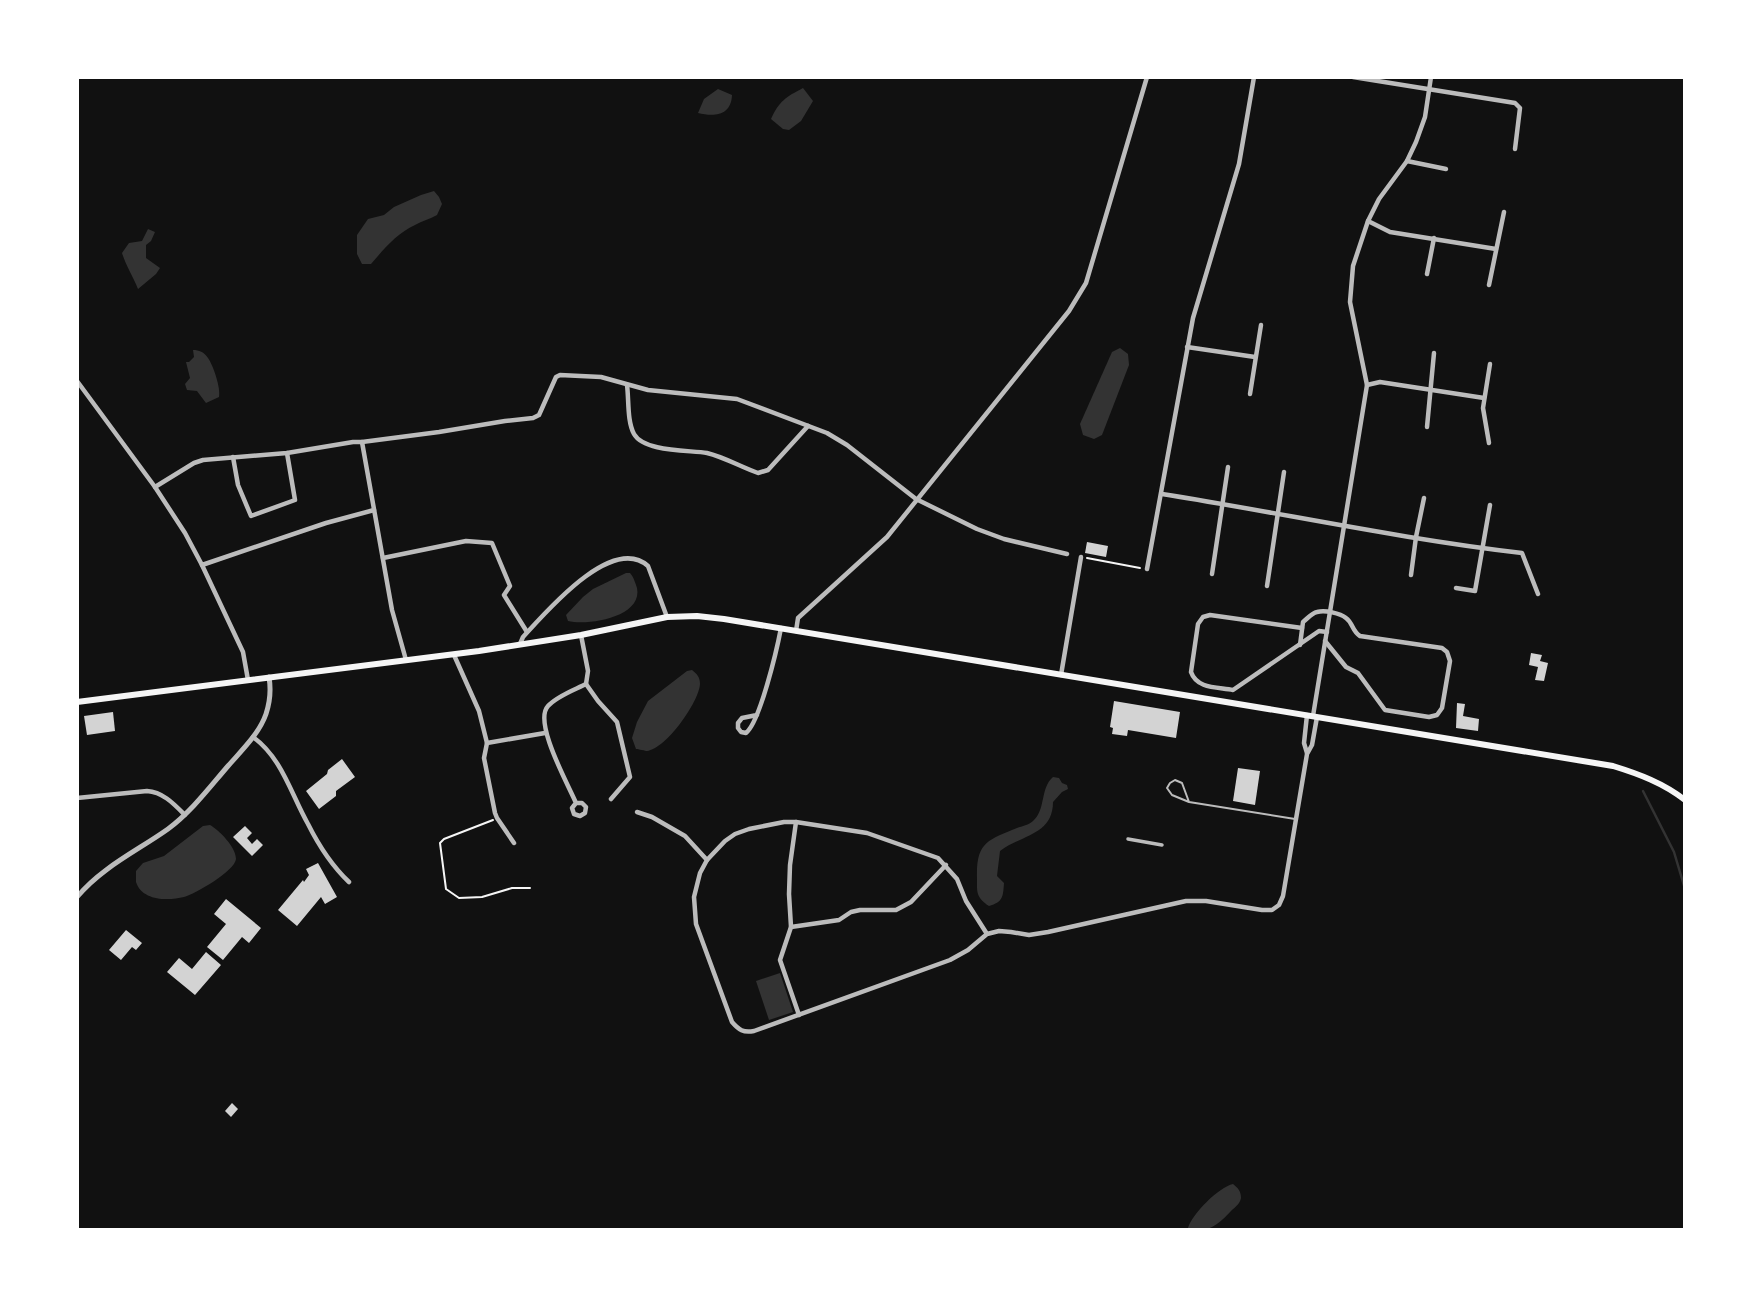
<svg xmlns="http://www.w3.org/2000/svg" width="1762" height="1307" font-family="Cabin,sans-serif">
  <style>
    .water { fill: #333 }
    .lines { fill: none; stroke-linecap: round; stroke-linejoin: round }
    .stream { stroke: #333; stroke-width: 2.5 }
    .building { fill: #d3d3d3 }
    .path { stroke: #f5f5f5; stroke-width: 2 }
    .service { stroke: #bcbcbc; stroke-width: 2 }
    .pedestrian { stroke: #bcbcbc; stroke-width: 3.5 }
    .minor { stroke: #bcbcbc; stroke-width: 4.5 }
    .tertiary { stroke: #bcbcbc; stroke-width: 5 }
    .secondary { stroke: #f5f5f5; stroke-width: 6 }
  </style>
  <rect width="100%" height="100%" fill="#111"/>
  <g class="water">
    <path d="M803,88L813,101L801,121L789,130L783,129L771,119C779,101 786,97 803,88Z"/>
    <path d="M718,89L732,95C731,116 714,117 698,113L704,99Z"/>
    <path d="M434,191L439,197L442,204L437,215C430,219 422,221 415,225C397,233 384,249 371,264H362L357,254V235L368,219L384,215L394,207L421,195Z"/>
    <path d="M148,229L155,232L151,241L146,245V258L160,268L156,274L138,289C133,276 126,266 122,253L129,243L142,241Z"/>
    <path d="M1120,348L1128,354L1129,365L1102,435L1094,439L1083,435L1080,424L1112,352Z"/>
    <path d="M193,350C199,350 204,352 208,358C213,365 221,388 219,397L206,403L197,391L187,390L185,384L190,378L186,362H189L194,357Z"/>
    <path d="M626,573H630C634,578 635,582 637,588C643,617 588,626 568,621L566,615L583,597L593,589Z"/>
    <path d="M692,670C697,674 700,677 700,684C699,702 666,749 647,751C646,751 638,749 636,749L632,738L637,722L648,701L687,671Z"/>
    <path d="M1053,777L1059,778L1062,783L1067,785L1068,789L1062,792L1053,802C1053,835 1021,835 1000,851L997,876L1004,883C1003,897 1003,902 989,906C976,897 977,893 977,878C976,842 988,840 1017,828C1022,826 1029,825 1033,821C1046,810 1040,788 1053,777Z"/>
    <path d="M210,825C219,830 236,847 236,859C235,871 195,894 184,897C168,901 142,901 136,882C136,881 136,872 136,871L143,863L164,856L203,826Z"/>
    <path d="M780,973L793,1012L769,1020L756,981Z"/>
    <path d="M1233,1184C1238,1188 1241,1191 1241,1198C1240,1204 1235,1207 1231,1211C1220,1223 1206,1236 1188,1228C1192,1214 1219,1187 1233,1184Z"/>
  </g>
  <g class="lines">
    <path class="stream" d="M1643,791L1674,852L1685,889"/>
  </g>
  <g class="building">
    <path d="M1087,542L1108,546L1106,557L1085,553Z"/>
    <path d="M1531,653L1542,655L1540,661L1548,663L1544,681L1535,680L1538,667L1529,665Z"/>
    <path d="M1114,701L1180,712L1176,738L1128,730L1127,736L1112,734L1113,728L1110,727Z"/>
    <path d="M1457,703L1465,704L1463,716L1479,719L1478,731L1456,728Z"/>
    <path d="M113,712L115,731L87,735L84,716Z"/>
    <path d="M342,759L355,777L336,791V796L319,809L306,791L327,774L328,770Z"/>
    <path d="M1238,768L1260,771L1255,805L1233,801Z"/>
    <path d="M245,826L252,833L247,838L252,844L257,839L263,845L252,856L233,837Z"/>
    <path d="M318,863L337,897L325,904L321,897L297,926L278,910L303,880L304,882L309,875L306,869Z"/>
    <path d="M226,899L261,928L249,943L242,937L223,960L207,947L226,924L214,914Z"/>
    <path d="M126,930L142,943L136,950L132,947L121,960L109,950Z"/>
    <path d="M206,952L221,965L195,995L167,972L179,958L192,969Z"/>
    <path d="M232,1103L238,1109L231,1117L225,1111Z"/>
  </g>
  <g class="lines">
    <g class="path">
      <path d="M1087,558L1140,568"/>
      <path d="M493,820L444,839L440,843L446,889L459,898L482,897L512,888H530"/>
    </g>
    <path class="service" d="M1189,802L1182,783L1175,780L1170,783L1167,788L1172,795L1189,802L1295,819"/>
    <path class="pedestrian" d="M1128,839L1162,845"/>
    <g class="minor">
      <path d="M1353,77L1515,103L1520,108L1515,149"/>
      <path d="M1407,161L1446,169"/>
      <path d="M1368,221L1390,232L1496,249"/>
      <path d="M1427,274L1434,238"/>
      <path d="M1489,285L1504,212"/>
      <path d="M1187,347L1255,357"/>
      <path d="M77,381L155,487L185,533L202,565L243,652L248,680"/>
      <path d="M627,385C629,400 627,421 634,434C644,452 689,450 707,453C724,457 741,467 758,473L768,470L808,426"/>
      <path d="M1367,385L1380,382L1484,398"/>
      <path d="M1250,394L1261,325"/>
      <path d="M1427,427L1434,353"/>
      <path d="M362,442L392,610L406,660"/>
      <path d="M1489,443L1483,408L1490,364"/>
      <path d="M233,457L238,485L251,516L295,500L287,453"/>
      <path d="M155,487L194,463L203,460L287,453L353,442H362L439,432L505,421L533,418L539,415L556,377L560,375L601,377L648,390L737,399L827,433L847,445L916,499L977,529L1004,539L1067,554"/>
      <path d="M1162,494C1282,513 1401,539 1522,553L1538,594"/>
      <path d="M383,558L466,541L492,543L510,586L504,595L527,632"/>
      <path d="M202,565L326,523L374,510"/>
      <path d="M1147,569L1193,318L1239,164L1254,77"/>
      <path d="M1212,574L1228,467"/>
      <path d="M1411,575L1416,537L1424,498"/>
      <path d="M1267,586L1284,472"/>
      <path d="M1456,588L1475,591L1490,505"/>
      <path d="M1302,628L1210,615L1203,617L1198,624L1191,672C1197,689 1217,687 1233,690L1319,631L1327,632"/>
      <path d="M796,631L798,618L887,537L1069,311L1086,283L1147,77"/>
      <path d="M520,644L523,637C546,612 612,534 648,566L667,617"/>
      <path d="M1300,645L1303,622C1308,618 1312,613 1317,612C1325,610 1340,613 1346,618C1353,623 1352,631 1360,636L1442,648L1447,652L1450,661L1442,708L1437,715L1429,717L1385,710L1358,673L1346,667L1325,641"/>
      <path d="M454,655L479,711L487,743L484,758L495,813L497,818L514,843"/>
      <path d="M1061,675L1081,557"/>
      <path d="M586,684L598,701L617,722L630,777L611,799"/>
      <path d="M757,715L742,718L738,723V728L741,732L746,733C760,722 777,649 781,628"/>
      <path d="M1313,716L1367,385L1350,302L1353,266L1368,221L1379,199L1407,161L1416,142L1425,117L1431,77"/>
      <path d="M253,737C282,758 291,794 308,824C319,846 331,865 349,882"/>
      <path d="M487,743L545,733"/>
      <path d="M1307,753L1304,743L1307,715"/>
      <path d="M77,798L147,791C163,792 174,804 185,815"/>
      <path d="M576,803L572,808L574,814L580,816L585,813L586,807L582,803H576C568,784 533,722 548,706C557,696 574,690 586,684L588,671L581,635"/>
      <path d="M637,812L652,817L685,836L707,860"/>
      <path d="M796,822L790,865L789,894L791,927L780,960L799,1015"/>
      <path d="M791,927L839,920L851,912L860,910H896L911,902L946,865"/>
      <path d="M987,934L966,901L957,879L938,858L867,833L796,822H784L749,829L735,834L725,841L707,860L700,873L694,897L696,924L732,1022C739,1030 743,1033 754,1031L950,960L968,950L987,934L999,931L1011,932L1029,935L1048,932L1186,901H1206L1262,910H1272L1279,905L1283,896L1307,754L1312,745L1317,717"/>
    </g>
    <path class="tertiary" d="M77,897C102,867 137,851 168,829C191,812 209,788 228,766C242,750 259,734 266,714C270,702 271,689 269,677"/>
    <path class="secondary" d="M77,702L479,651L581,635L667,617L697,616L724,619L1613,766C1639,774 1663,783 1685,800"/>
  </g>
  <rect width="1762" height="1307" fill="none" stroke="#ffffff" stroke-width="158"/>
</svg>
